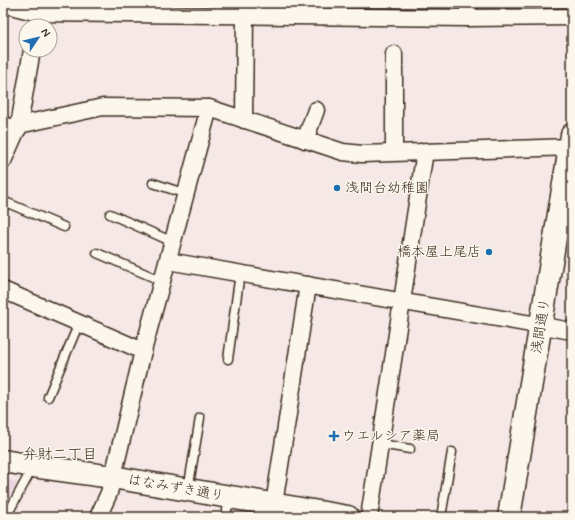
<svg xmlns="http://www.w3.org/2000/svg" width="575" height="520" font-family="Mynerve,'Klee One',sans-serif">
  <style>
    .built { fill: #edd6df }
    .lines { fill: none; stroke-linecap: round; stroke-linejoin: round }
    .lane-casing { stroke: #3b2a1e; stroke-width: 11 }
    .street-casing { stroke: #3b2a1e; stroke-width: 19 }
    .secondary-casing { stroke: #3b2a1e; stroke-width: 25 }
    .lane { stroke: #fbf7ec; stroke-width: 8 }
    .street { stroke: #fbf7ec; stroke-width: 16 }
    .secondary { stroke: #fbf7ec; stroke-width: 22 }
    .poi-dot { fill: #1f6fb2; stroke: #fbf7ec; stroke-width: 1.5 }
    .labels { text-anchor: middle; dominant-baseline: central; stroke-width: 3; stroke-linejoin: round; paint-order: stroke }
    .poi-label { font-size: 14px; fill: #3b2a1e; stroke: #fbf7ec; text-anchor: start }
    .street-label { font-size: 14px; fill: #3b2a1e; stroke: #fbf7ec }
    .neighbourhood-label { font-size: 15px; fill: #3b2a1e; stroke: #fbf7ec }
  </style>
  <rect width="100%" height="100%" fill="#f5e8e6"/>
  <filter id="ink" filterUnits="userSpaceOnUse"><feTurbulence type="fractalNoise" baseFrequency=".025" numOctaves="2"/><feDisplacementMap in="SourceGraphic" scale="8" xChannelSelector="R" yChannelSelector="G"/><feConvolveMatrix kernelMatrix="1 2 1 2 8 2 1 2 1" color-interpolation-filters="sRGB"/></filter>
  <g filter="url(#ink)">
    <path class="built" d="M3,479L20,482L8,502L3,500Z"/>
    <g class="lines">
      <g class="lane-casing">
        <g id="lane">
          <path d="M153,183L186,194"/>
          <path d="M3,201L64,227"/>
          <path d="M110,214L173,242"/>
          <path d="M97,253L162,281"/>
          <path d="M228,359L240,273"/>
          <path d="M48,397L79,323"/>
          <path d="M380,444L410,449"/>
          <path d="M188,490L200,418"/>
          <path d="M6,517L33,467"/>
          <path d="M226,517L229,497"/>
          <path d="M441,517L452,452"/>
        </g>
      </g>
      <g class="street-casing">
        <g id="street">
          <path d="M3,4L38,13L467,18L572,17"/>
          <path d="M467,18L469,3"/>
          <path d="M394,54V152"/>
          <path d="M244,120L245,16"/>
          <path d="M3,125L18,129"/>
          <path d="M19,125L103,107L209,108L343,152L362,154L572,147"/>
          <path d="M305,140L316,110"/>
          <path d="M3,161L19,125L32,50"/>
          <path d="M168,261L572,331"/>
          <path d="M3,290L143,351"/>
          <path d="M274,504L308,285"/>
          <path d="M98,517L109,493L143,351L209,108"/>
          <path d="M369,517L425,151"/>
        </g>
      </g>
      <g class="secondary-casing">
        <g id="secondary">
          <path d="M3,461L33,466L112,477L348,517"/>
          <path d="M509,517L572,135"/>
        </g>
      </g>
      <use href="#lane" class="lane"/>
      <use href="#street" class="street"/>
      <use href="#secondary" class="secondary"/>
    </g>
  </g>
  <g class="poi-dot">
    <circle cx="337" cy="188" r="4"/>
    <circle cx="489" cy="252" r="4"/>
    <path d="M332 430h4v4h4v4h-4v4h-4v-4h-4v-4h4z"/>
  </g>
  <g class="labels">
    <g class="poi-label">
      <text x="345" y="188">浅間台幼稚園</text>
      <text x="481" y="252" text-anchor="end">橋本屋上尾店</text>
      <text x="342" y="436">ウエルシア薬局</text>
    </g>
    <g class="street-label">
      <text transform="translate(541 326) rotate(-81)">浅間通り</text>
      <text transform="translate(176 488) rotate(10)">はなみずき通り</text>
    </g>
    <g class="neighbourhood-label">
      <text x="60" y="455">弁財二丁目</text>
    </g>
  </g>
  <rect width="575" height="520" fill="none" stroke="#fbf7ec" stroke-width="16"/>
  <rect x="8" y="8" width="559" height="504" fill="none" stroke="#3b2a1e" stroke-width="1.5" filter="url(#ink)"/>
  <g transform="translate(38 38) rotate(55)"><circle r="19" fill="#fbf7ec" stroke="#aea59a"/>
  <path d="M0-3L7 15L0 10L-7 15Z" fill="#1f6fb2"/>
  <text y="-6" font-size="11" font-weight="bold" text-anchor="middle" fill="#3b2a1e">N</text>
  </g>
</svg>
